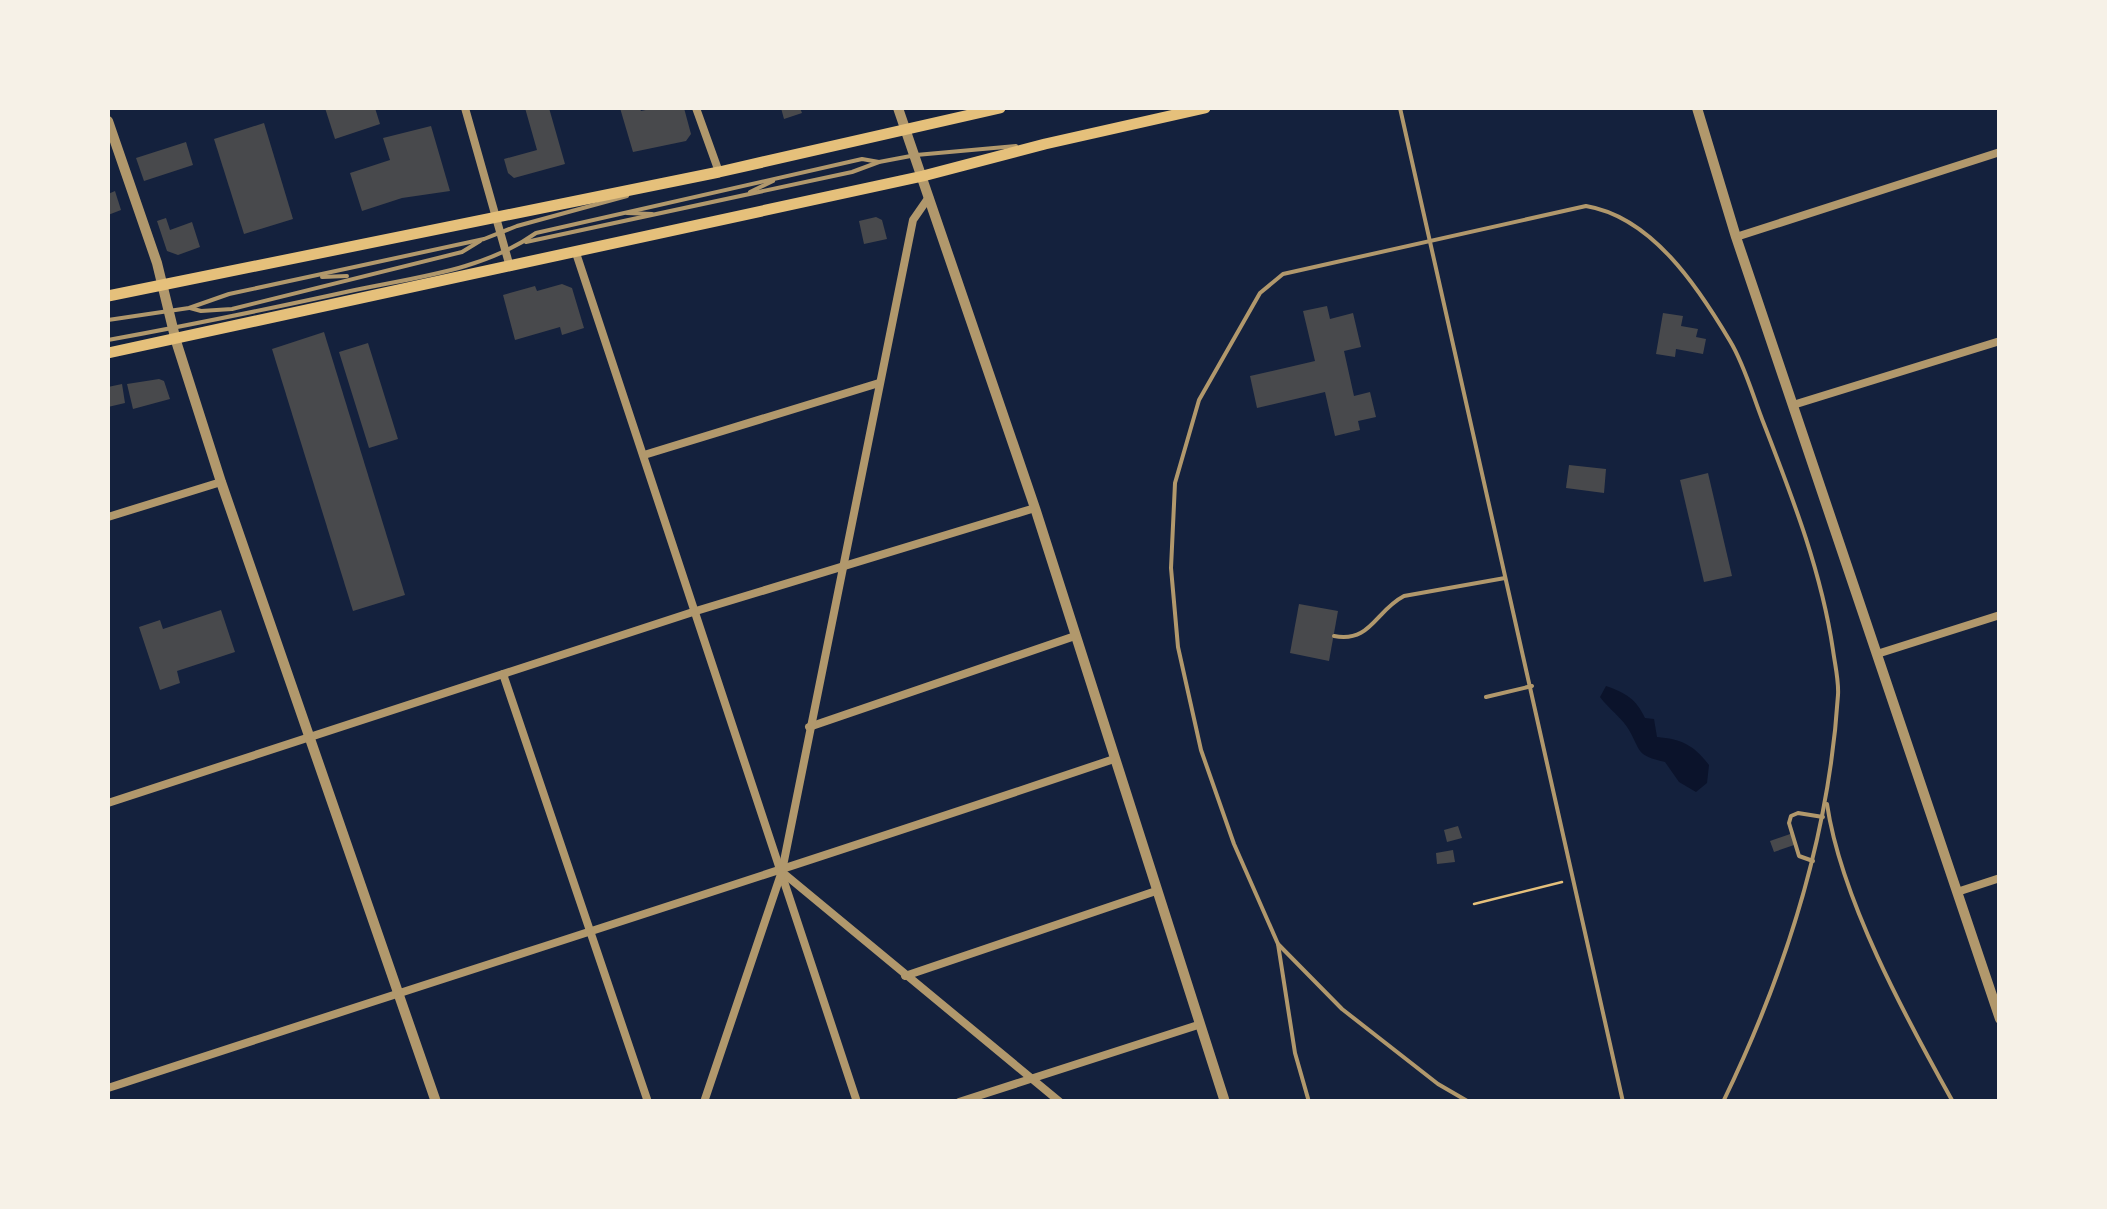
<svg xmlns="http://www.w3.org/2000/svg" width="2107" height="1209" font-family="'PT Sans',sans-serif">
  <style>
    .water { fill: #0b132b }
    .building { fill: #48494c }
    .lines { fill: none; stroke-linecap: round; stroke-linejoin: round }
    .path { stroke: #e5c07b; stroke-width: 2.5 }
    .service { stroke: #b1986c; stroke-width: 4 }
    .minor { stroke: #b1986c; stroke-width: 8 }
    .tertiary { stroke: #b1986c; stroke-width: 10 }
    .secondary { stroke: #e5c07b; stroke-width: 11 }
  </style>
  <rect width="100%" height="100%" fill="#14213d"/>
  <path class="water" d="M1606,686C1626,693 1636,699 1645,718L1654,719L1657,737C1681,739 1694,745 1709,765L1707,783L1696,792L1679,782L1665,762C1636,755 1642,753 1629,730C1623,719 1608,708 1600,697Z"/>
  <g class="building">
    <path d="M325,108H375L380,124L335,139Z"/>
    <path d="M525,108H549L565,164L514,178L508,173L504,159L537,150Z"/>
    <path d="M620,108H640L641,111L655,108H684L691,134L686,141L633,152Z"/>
    <path d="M781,108H800L802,113L784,119Z"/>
    <path d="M264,123L293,219L244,234L214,139Z"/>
    <path d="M431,126L450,191L402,198L362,211L350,173L390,160L383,138Z"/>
    <path d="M186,142L193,165L144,181L136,158Z"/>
    <path d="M115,191L121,210L108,215V194Z"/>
    <path d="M876,217L882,220L887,239L864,244L859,221Z"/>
    <path d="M166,218L170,230L192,222L200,247L178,255L167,251L157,221Z"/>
    <path d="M562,284L572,288L584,328L562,335L560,327L515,340L503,295L535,286L537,291Z"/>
    <path d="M1327,306L1330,319L1353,313L1361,347L1344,351L1354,396L1370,392L1376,417L1358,421L1360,430L1335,436L1325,392L1257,408L1250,376L1315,361L1303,311Z"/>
    <path d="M1663,313L1683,316L1681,326L1698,329L1696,337L1706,339L1703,354L1676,349L1675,357L1656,354Z"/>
    <path d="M324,332L405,595L353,611L272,349Z"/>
    <path d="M368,343L398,439L369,448L339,352Z"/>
    <path d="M159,379L164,381L170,399L133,409L127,384Z"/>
    <path d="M122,384L125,403L108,407V387Z"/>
    <path d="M1569,465L1606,469L1604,493L1566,488Z"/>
    <path d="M1708,473L1732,576L1704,582L1680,480Z"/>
    <path d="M1299,604L1338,611L1329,661L1290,653Z"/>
    <path d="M221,610L235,652L177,671L180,683L160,690L139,627L160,620L163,629Z"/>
    <path d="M1458,826L1462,838L1447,842L1444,830Z"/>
    <path d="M1793,833L1797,844L1774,852L1770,841Z"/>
    <path d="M1453,850L1455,862L1437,864L1436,853Z"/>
  </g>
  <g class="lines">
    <path class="path" d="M1474,904L1562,882"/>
    <g class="service">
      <path d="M1400,108L1623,1102"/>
      <path d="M750,192L773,181"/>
      <path d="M627,213L652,214"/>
      <path d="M526,242L852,172L879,162L916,155L1016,146"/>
      <path d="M322,277L347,276"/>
      <path d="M190,308L201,311L232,309L462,252L480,241"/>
      <path d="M108,320L189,308L229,294L484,239L517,226L627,196"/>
      <path d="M108,340C191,325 273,308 355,290C417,277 484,270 536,233L862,159L879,162"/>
      <path d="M1334,636C1371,643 1375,611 1404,596L1505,578"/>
      <path d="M1486,697L1532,686"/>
      <path d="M1827,804C1841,899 1906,1018 1953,1102"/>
      <path d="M1813,861L1799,856L1789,823L1791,816L1798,813L1823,817"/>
      <path d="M1278,944L1295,1053L1309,1102"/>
      <path d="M1469,1102L1438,1084L1342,1009L1278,944L1234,844L1201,750L1178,647L1171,568L1175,483L1199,400L1260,293L1283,274L1586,206C1652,217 1698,287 1730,341C1744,364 1752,393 1762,419C1791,494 1821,569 1833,650C1835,665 1839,681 1838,695C1829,837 1785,974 1723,1102"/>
    </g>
    <g class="minor">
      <path d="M465,108L510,267"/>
      <path d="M696,108L719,172"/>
      <path d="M1736,237L2000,152"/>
      <path d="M576,253L857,1102"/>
      <path d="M1793,405L2000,341"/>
      <path d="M644,455L879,383"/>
      <path d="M108,517L221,482"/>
      <path d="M1877,654L2000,615"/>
      <path d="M503,674L648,1102"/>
      <path d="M809,727L1075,636"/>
      <path d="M108,803L696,611L1035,508"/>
      <path d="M782,872L1060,1102"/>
      <path d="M1957,892L2000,878"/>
      <path d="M905,976L1156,891"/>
      <path d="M108,1088C443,978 780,872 1114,759"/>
      <path d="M704,1102L782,871L913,220L929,197"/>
      <path d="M959,1102L1198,1025"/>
    </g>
    <g class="tertiary">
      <path d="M898,108L1035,508L1225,1102"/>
      <path d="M1697,108L1736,237L2000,1019"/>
      <path d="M108,121L157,263L176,341L221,482L436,1102"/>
    </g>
    <g class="secondary">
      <path d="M108,296L719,172L1000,108"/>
      <path d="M108,353L923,176L1045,144L1205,108"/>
    </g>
  </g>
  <rect width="2107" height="1209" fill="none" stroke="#f6f1e7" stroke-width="220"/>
</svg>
